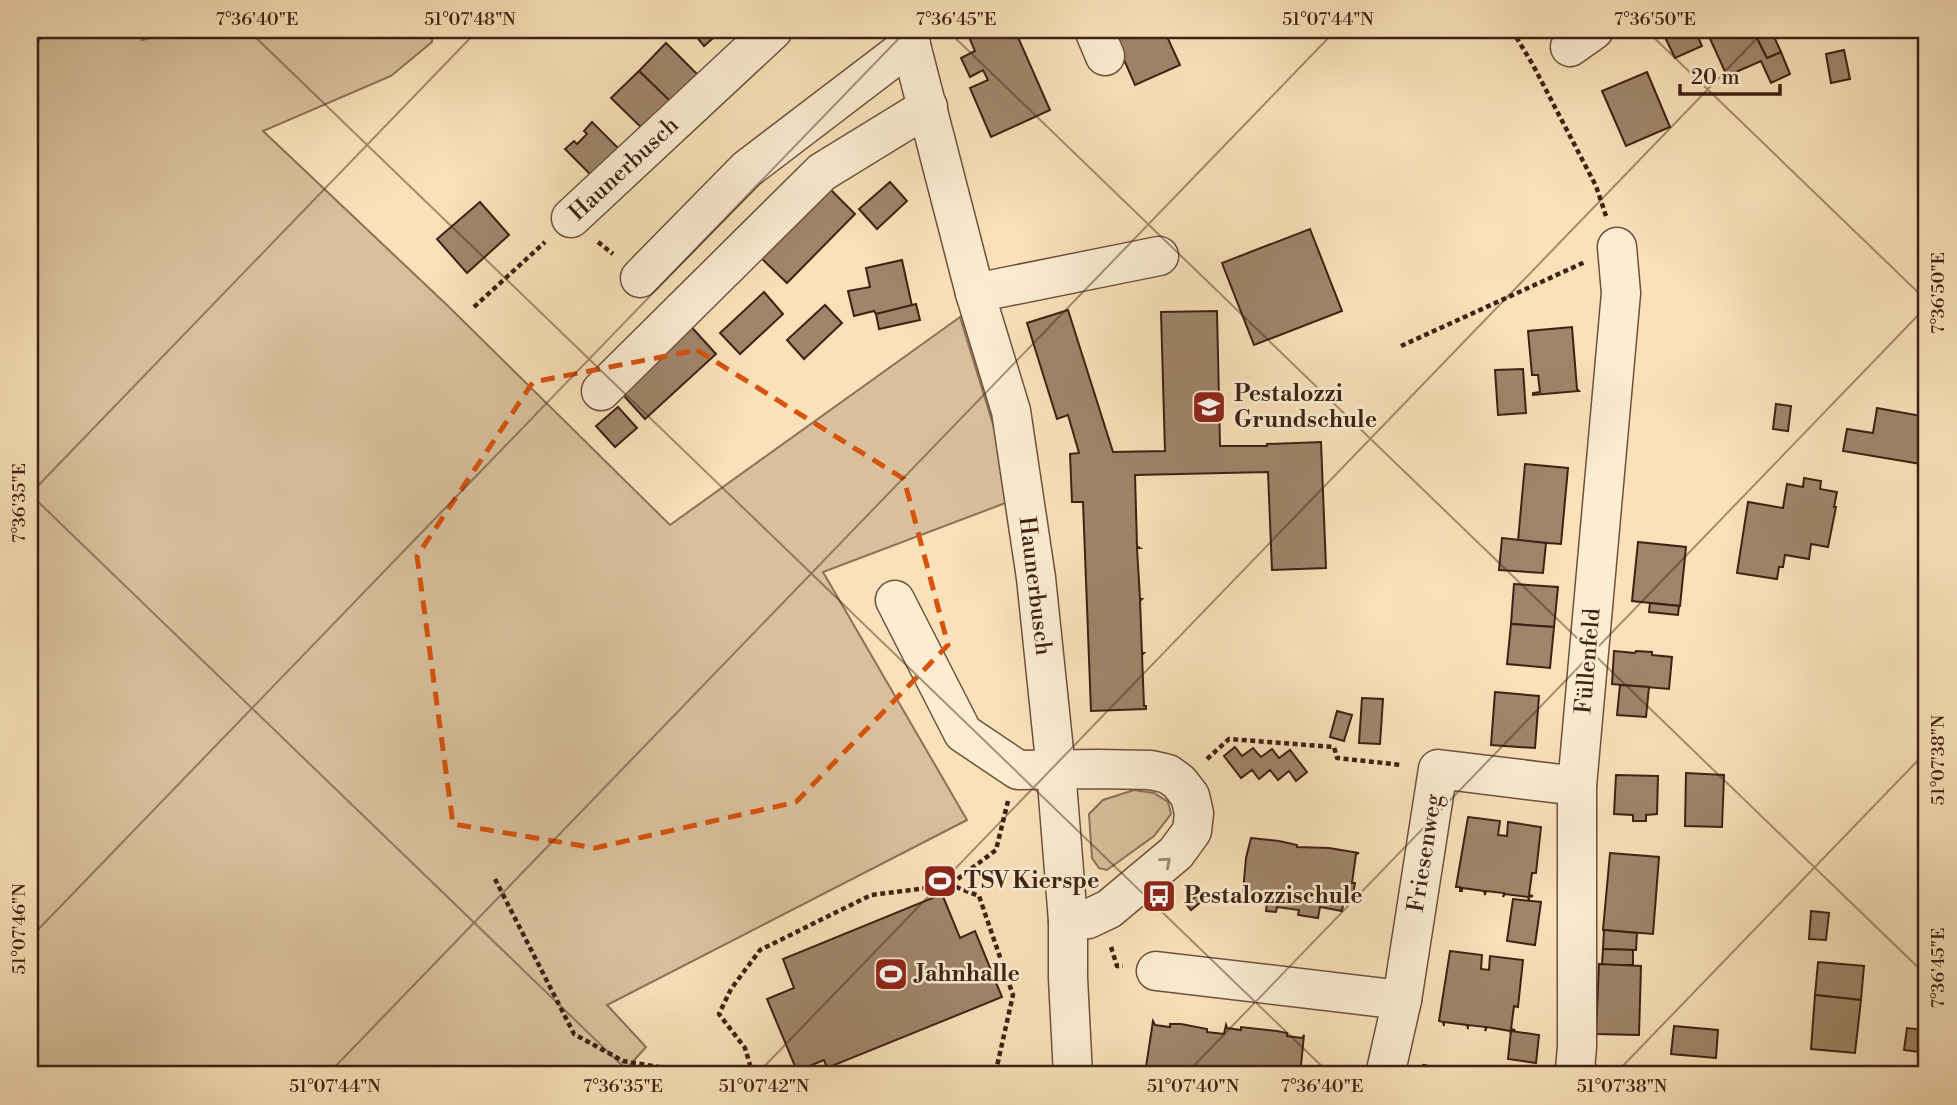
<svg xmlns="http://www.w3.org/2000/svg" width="1957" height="1105" font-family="'Libre Bodoni',serif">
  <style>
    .green { fill: #d9c09d; stroke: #8c7058; stroke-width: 2 }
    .building { fill: #a0856a; stroke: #3f2114; stroke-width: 2 }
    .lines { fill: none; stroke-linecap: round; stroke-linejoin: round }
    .minor-casing { stroke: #6e513d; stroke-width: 41 }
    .path { stroke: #3f2114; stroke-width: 4.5; stroke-dasharray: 5 3.5; stroke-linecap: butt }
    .minor { stroke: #fbecd2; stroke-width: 38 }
    .oneway { stroke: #9d8673 }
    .marked { fill: none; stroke: #d7530d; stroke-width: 5; stroke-dasharray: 14 9; stroke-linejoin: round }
    .ticks { fill: none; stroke: #3f2114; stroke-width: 2; stroke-opacity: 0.45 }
    .labels { text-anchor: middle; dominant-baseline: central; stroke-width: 5; stroke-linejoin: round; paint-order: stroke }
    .street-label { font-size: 23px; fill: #3f2114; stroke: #fbecd2 }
    .poi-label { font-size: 23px; font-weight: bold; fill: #3f2114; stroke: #fbecd2; text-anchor: start }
    .neatline { fill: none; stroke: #3f2114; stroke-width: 2.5 }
    .ticks-label { font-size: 18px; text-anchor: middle; fill: #3f2114 }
  </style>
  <rect width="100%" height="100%" fill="#f9e1b9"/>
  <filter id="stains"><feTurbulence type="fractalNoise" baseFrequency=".00286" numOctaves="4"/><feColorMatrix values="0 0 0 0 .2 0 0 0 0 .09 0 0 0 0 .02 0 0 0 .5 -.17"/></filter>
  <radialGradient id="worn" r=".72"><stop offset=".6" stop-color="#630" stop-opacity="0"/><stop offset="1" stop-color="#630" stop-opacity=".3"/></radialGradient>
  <g class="green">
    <path d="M30,30H141L142,40L187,30H432V42L391,76L263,131L448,306L670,525L960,317L1016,499L823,572L967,820L607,1005L646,1047L621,1075H30Z"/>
    <path d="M1134,790L1154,793L1168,802L1171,814L1154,836L1107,870L1099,868L1092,858L1089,814L1103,800Z"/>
  </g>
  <g class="building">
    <path d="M691,30H716L719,33L704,46Z"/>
    <path d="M966,30H1024L1025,32L1017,35L1050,110L991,137L970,88L988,80L983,70L970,77L961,58L975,51Z"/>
    <path d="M1111,30H1164L1180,65L1135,85Z"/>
    <path d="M1665,30H1695L1702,46L1675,58L1662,31Z"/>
    <path d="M1706,30H1753L1767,58L1781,52L1790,74L1771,83L1761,61L1727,76Z"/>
    <path d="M1753,30H1771L1781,52L1767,58Z"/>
    <path d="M666,43L699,76L672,103L639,71Z"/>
    <path d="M1844,50L1850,79L1831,83L1826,54Z"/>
    <path d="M639,71L673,104L646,132L611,98Z"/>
    <path d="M1647,72L1670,127L1626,146L1602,91Z"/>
    <path d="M592,122L624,154L597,181L565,149L574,141L577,144L587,134L584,131Z"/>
    <path d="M890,182L907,201L877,229L859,209Z"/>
    <path d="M824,183L855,214L787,283L755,252Z"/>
    <path d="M480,202L509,235L467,273L437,239Z"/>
    <path d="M1310,229L1342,311L1254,345L1222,263Z"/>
    <path d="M902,260L912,306L876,314L874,311L854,316L848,291L870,287L866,268Z"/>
    <path d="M764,292L783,314L740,354L720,333Z"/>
    <path d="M916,304L920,320L879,329L876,314Z"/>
    <path d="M825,305L842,323L804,359L787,340Z"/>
    <path d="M1068,310L1113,452L1165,451L1161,312L1217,311L1220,446H1267V444L1321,442L1326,568L1272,570L1268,472L1135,475L1137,546L1140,548H1137L1140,599H1142L1140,601L1142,653H1144L1142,655L1144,706H1146V709L1091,711L1083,502H1072L1070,454L1079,453L1068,415L1057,419L1027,323Z"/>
    <path d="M686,321L716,354L645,419L615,386Z"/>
    <path d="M1572,327L1577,389L1579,391L1533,395V393L1540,392L1538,375H1532L1528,331Z"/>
    <path d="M1523,369L1526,413L1498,415L1495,370Z"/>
    <path d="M1776,404L1791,406L1788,431L1773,429Z"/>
    <path d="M618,407L637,428L615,447L596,426Z"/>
    <path d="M1877,408L1927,417V465L1843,451L1847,429L1873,433Z"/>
    <path d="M1525,464L1568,468L1561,544L1518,541Z"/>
    <path d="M1804,478L1821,481L1820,489L1837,492L1834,507H1836L1828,547L1811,544L1809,559L1785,555L1783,567H1779L1777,579L1737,573L1748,502L1783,508L1787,484L1803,487Z"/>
    <path d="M1502,538L1546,543L1543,573L1499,570Z"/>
    <path d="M1638,542L1686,547L1680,606L1632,601Z"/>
    <path d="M1514,584L1558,587L1554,627L1511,624Z"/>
    <path d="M1650,603L1679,606L1678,615L1649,612Z"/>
    <path d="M1511,624L1554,627L1550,668L1507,664Z"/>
    <path d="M1614,651L1635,653L1636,651L1652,652V655L1672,657L1669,689L1612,684Z"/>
    <path d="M1620,685L1649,687L1646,717L1617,715Z"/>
    <path d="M1495,692L1539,696L1535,748L1491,745Z"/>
    <path d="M1362,698L1383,699L1380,744L1359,743Z"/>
    <path d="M1337,711L1352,715L1344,741L1330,737Z"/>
    <path d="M1235,747L1242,756L1253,748L1261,757L1272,749L1279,758L1290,750L1307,772L1296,781L1289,771L1278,780L1270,770L1259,779L1252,770L1241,778L1224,756Z"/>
    <path d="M1686,773L1724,775L1722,827L1685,826Z"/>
    <path d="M1616,775L1658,776L1657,814L1646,815V821H1633V815L1614,814Z"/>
    <path d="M1468,817L1500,821L1498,835L1507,836L1508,822L1541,827L1536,873H1532L1529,895L1533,896L1529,897V901L1528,897L1505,894L1503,897L1504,893L1486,891L1485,895L1484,891L1462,888V891H1460V887H1456Z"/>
    <path d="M1251,838L1279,841L1297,845V847L1329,848L1359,853L1356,854L1352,883H1355L1352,900L1344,899L1342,911L1320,907L1318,918L1298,915L1299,910L1277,907L1276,912L1266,911L1267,902L1244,899L1242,903L1246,858Z"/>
    <path d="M1610,853L1659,857L1653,934L1603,930Z"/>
    <path d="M1202,891L1207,897L1191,910L1186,904Z"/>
    <path d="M942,894L960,938L975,931L1002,997L827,1068L824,1060L797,1071L767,999L794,988L783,959Z"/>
    <path d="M1513,899L1541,902L1535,945L1507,941Z"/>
    <path d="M1811,911L1829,913L1826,940L1809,939Z"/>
    <path d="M1604,930L1637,933L1636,950L1603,949Z"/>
    <path d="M1927,943V988L1921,987Z"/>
    <path d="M1603,949L1633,950V965H1602Z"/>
    <path d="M1450,951L1482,955L1481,969L1489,970L1490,956L1523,960L1518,1007L1514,1006L1511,1029L1515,1030L1511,1031V1034L1510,1031L1487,1027L1485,1031L1486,1027L1468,1025V1029L1467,1025L1444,1022V1026L1443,1022L1439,1021Z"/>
    <path d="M1818,962L1864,966L1861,1000L1815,995Z"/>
    <path d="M1599,964L1641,966L1639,1035L1596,1034Z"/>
    <path d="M1921,987L1927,988V1053L1904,1050L1907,1028L1924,1030L1926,1013L1919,1012Z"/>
    <path d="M1815,995L1861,1000L1855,1053L1811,1049Z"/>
    <path d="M1153,1021L1155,1025L1170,1027V1024H1181L1207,1029V1032L1224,1034L1226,1025L1227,1028L1241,1030V1027L1277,1031L1287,1033V1036L1302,1038L1304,1035L1300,1075H1141L1142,1066L1146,1067Z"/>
    <path d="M1674,1026L1718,1030L1716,1058L1671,1054Z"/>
    <path d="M1511,1031L1539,1035L1536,1063L1508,1059Z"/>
  </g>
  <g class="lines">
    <g class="minor-casing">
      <g id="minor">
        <path d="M907,30L975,293L1011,411L1036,578L1056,770L1068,921V978L1073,1075"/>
        <path d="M1094,30L1105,56"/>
        <path d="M1570,47L1594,30"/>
        <path d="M571,218L773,30"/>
        <path d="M640,278L747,169L911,44"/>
        <path d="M975,293L1159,256"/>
        <path d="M601,391L822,172L928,107"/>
        <path d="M895,600L963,733L1018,770L1098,769L1151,770L1168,774L1179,782L1190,796L1194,813L1192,831L1176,853L1109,909L1088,919L1068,921"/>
        <path d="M1156,971L1402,1000"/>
        <path d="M1385,1075L1402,1000L1438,769L1577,786"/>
        <path d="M1579,1075L1575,1069L1577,1047V786L1621,293L1617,247"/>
      </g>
    </g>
    <g class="path">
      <path d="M1512,30L1533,65L1596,186L1606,216"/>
      <path d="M598,242L613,254"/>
      <path d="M474,307L545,242"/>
      <path d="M1401,346L1585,262"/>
      <path d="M1207,759L1229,739L1334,747L1337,758L1402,765"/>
      <path d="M495,879L574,1034L623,1061L706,1075"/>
      <path d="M951,884L996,850L1008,801"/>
      <path d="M1111,947L1117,966H1123"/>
      <path d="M1422,1066L1487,1075"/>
      <path d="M753,1075L745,1048L719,1014L731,989L760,950L871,895L951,885L979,896L1013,995L995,1075"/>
    </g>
    <use href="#minor" class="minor"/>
  </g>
  <defs><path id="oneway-chevron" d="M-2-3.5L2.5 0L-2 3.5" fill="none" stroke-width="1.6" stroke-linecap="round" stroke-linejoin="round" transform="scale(1.75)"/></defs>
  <use class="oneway" href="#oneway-chevron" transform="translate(1166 862) rotate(-41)"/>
  <path class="marked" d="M697,350L904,479L948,645L796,802L595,848L453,824L417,556L533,382Z"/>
  <path class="ticks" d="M248,30L1331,1075M947,30L1927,976M1646,30L1927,301M30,50L49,30M30,494L632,1075M30,494L478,30M30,938L907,30M327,1075L1336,30M756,1075L1765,30M1185,1075L1927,306M1614,1075L1927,751"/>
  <defs>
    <g id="school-square" transform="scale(1.75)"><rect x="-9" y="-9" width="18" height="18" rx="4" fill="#8f2418" stroke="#fbecd2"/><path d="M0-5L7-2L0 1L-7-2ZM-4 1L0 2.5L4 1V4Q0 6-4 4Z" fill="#fff"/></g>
    <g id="stadium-square" transform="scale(1.75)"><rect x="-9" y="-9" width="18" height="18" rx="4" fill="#8f2418" stroke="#fbecd2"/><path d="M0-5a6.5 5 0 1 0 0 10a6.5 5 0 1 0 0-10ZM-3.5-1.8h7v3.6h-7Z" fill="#fff"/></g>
    <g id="bus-square" transform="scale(1.75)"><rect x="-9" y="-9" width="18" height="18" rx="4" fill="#8f2418" stroke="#fbecd2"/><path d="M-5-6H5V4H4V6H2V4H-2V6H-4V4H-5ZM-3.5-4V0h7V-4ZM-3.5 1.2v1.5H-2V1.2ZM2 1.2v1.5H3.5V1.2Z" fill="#fff"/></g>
  </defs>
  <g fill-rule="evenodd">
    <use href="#school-square" x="1209" y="407"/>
    <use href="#stadium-square" x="940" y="881"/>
    <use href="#bus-square" x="1159" y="896"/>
    <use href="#stadium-square" x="891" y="974"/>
  </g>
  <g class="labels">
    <g class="street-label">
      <text transform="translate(624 169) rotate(-43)">Haunerbusch</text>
      <text transform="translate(1035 586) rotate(83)">Haunerbusch</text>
      <text transform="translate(1588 661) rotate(-85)">Füllenfeld</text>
      <text transform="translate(1425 853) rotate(-81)">Friesenweg</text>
    </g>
    <g class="poi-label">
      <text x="1234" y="394">Pestalozzi<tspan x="1234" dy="26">Grundschule</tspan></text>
      <text x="964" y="881">TSV Kierspe</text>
      <text x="1184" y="896">Pestalozzischule</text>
      <text x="916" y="974">Jahnhalle</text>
    </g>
  </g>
  <rect width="1957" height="1105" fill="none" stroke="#f9e1b9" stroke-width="77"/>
  <path d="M1680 84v10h100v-10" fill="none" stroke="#3f2114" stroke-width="3.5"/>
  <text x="1691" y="84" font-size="21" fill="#3f2114" stroke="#fbecd2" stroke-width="5" paint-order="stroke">20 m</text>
  <rect x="38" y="38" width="1880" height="1028" class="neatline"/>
  <g class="ticks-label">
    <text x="257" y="25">7°36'40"E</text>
    <text x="470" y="25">51°07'48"N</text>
    <text x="956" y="25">7°36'45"E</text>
    <text x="1328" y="25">51°07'44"N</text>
    <text x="1655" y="25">7°36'50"E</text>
    <text transform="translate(1938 293) rotate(-90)" y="6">7°36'50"E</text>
    <text transform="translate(19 503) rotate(-90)" y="6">7°36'35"E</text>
    <text transform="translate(1938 760) rotate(-90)" y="6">51°07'38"N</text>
    <text transform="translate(19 929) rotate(-90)" y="6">51°07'46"N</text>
    <text transform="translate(1938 968) rotate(-90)" y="6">7°36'45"E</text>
    <text x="335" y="1092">51°07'44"N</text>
    <text x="623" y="1092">7°36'35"E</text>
    <text x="764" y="1092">51°07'42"N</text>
    <text x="1193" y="1092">51°07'40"N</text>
    <text x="1322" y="1092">7°36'40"E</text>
    <text x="1622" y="1092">51°07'38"N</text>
  </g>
  <rect width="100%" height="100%" filter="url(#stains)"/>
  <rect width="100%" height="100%" fill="url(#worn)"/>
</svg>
